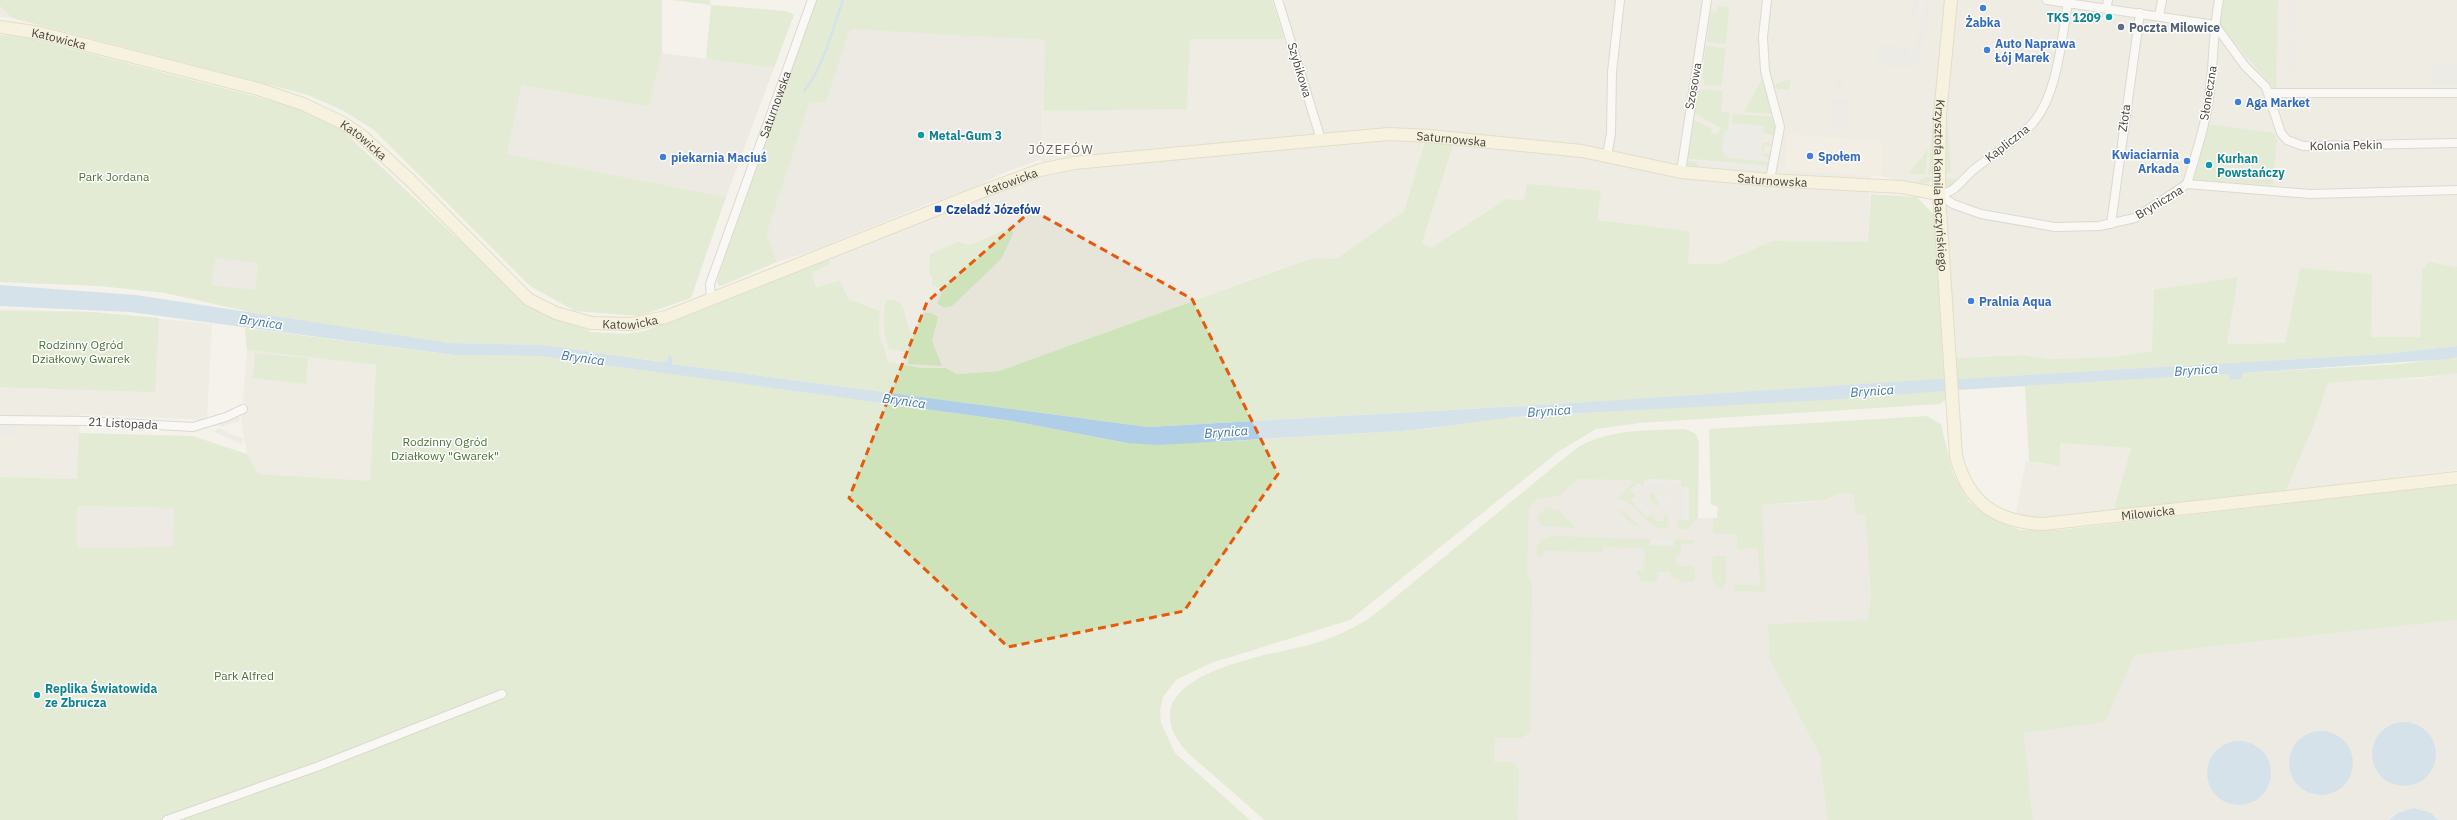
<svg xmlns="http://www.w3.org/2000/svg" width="2457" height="820" font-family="'IBM Plex Sans',sans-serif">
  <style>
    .residential { fill: #e7e4da }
    .commercial { fill: #f2e9da }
    .industrial { fill: #e4e1dc }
    .green { fill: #cee3b9; fill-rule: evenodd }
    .parking { fill: #e3e2df }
    .water { fill: #b0cee8 }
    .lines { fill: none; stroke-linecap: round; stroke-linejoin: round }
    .stream { stroke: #b0cee8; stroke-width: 2.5 }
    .street-casing { stroke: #bebaaf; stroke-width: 10 }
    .secondary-casing { stroke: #cec5a1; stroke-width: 14 }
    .street { stroke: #fff; stroke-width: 8 }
    .secondary { stroke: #f9f1d1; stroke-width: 12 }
    .marked { fill: none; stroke: #e8590c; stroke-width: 3; stroke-dasharray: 8 5; stroke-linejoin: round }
    .shop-dot { fill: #3f7fe0; stroke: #fff; stroke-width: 1.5 }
    .culture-dot { fill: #0f9aa8; stroke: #fff; stroke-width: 1.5 }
    .service-dot { fill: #5c6f8a; stroke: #fff; stroke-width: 1.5 }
    .transit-dot { fill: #1a4fb4; stroke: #fff; stroke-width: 1.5 }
    .labels { text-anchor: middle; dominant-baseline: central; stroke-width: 3; stroke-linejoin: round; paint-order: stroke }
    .culture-label { font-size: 12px; font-weight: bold; fill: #0d838f; stroke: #fff; text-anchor: start }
    .shop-label { font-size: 12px; font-weight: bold; fill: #366cbe; stroke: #fff; text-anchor: start }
    .service-label { font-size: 12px; font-weight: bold; fill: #4e5e75; stroke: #fff; text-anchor: start }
    .street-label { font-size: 12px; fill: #47433a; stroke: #fff }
    .park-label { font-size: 12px; fill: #487333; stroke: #fff }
    .transit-label { font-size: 12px; font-weight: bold; fill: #164399; stroke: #fff; text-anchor: start }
    .neighbourhood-label { font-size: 13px; letter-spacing: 1px; fill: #696152; stroke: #fff }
    .water-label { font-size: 13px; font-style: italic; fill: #3f76a7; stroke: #fff }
  </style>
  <rect width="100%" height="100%" fill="#f4f2eb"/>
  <g class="residential">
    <path d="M1272,0H1945L1935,179L1927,186L1918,185L1881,176L1882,142L1789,135L1785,170L1871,175L1868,242L1772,241L1719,264H1687L1690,231L1597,220L1527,184L1524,200L1506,199L1431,248L1422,243L1454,142L1425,143L1404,211L1336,259L1311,258L999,371L957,374L946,368H922L887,362L879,332L880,311L816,287L812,273L829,264L828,259L851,248L1043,176L1041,159L1043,111L1187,109L1190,39H1284Z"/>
    <path d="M1956,0H2457V267L2429,262L2422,270L2420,337L2371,338L2300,268L2285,343L2227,344L2238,277L2152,351L2114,357L2048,359L2024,355L1957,358L1942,183L1944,118Z"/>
    <path d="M0,6L12,18L0,17Z"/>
    <path d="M0,309L92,312L212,324L207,420L80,414L78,479L0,477Z"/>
    <path d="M247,350L376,365L370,482L258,474L247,454L241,421Z"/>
    <path d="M2457,373V470L2285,492L2328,383L2368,378L2421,379Z"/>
    <path d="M2060,443L2131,448L2113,512L2045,520L2015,517L2026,461L2059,466Z"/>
  </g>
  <path class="commercial" d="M1787,135L1882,142L1881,176L1785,170Z"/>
  <g class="industrial">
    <path d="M849,28L1045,40L1041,159L1001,174L973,188L930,203L813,251L777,262L767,233L810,102H826Z"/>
    <path d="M662,53L774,68L726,197L507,154L522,85L649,107Z"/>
    <path d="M216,257L259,263L255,291L212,285Z"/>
    <path d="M1563,469L1693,472V518H1717L1718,507L1801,503L1827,500L1839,493L1853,494L1856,515L1865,514L1871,598L1867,620L1768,625L1769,658L1820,756L1827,820H1513L1490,767L1520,506Z"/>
    <path d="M77,506L174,508L173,548H76Z"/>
    <path d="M2457,620V820H2033L2024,733L2105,721L2135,655Z"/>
  </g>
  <g class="green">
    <path d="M0,0H662V53L649,107L522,85L507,154L726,197L691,298L639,316L575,311L530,286L374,130L342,110L308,95L12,18L0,6Z"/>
    <path d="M671,0H710L711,5L786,11L794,15L774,68L706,59L711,5Z"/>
    <path d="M810,0H1272L1284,39H1190L1187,109L1043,111L1045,40L850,29L826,102H810L767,233L777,262L721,286L718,285L717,281Z"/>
    <path d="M2223,0H2278L2276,91L2217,21Z"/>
    <path d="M1718,6L1729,7L1726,44L1707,42L1711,12L1717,13Z"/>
    <path d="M0,35L29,38L299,108L342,130L525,302L591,332L627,334L645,331L828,259L830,264L812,273L816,287L840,281L848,299L880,311L879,332L888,362L922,368H946L957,374L999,371L1312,258L1336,259L1404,211L1425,142H1454L1422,243L1431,248L1506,199L1524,200L1527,184L1601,191L1597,220L1690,231L1688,264H1719L1772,241L1868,242L1871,194L1917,197L1934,215L1945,379L1554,404L1148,427L672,364L673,357H668V360L663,362L544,345L450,343L264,315L165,293L99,286L0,282ZM216,258L258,263L255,290L212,285Z"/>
    <path d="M1706,46L1726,48L1721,86L1704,85V78H1702Z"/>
    <path d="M1940,49L1934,174H1928Z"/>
    <path d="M1764,76L1775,114L1744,112Z"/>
    <path d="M1791,79L1789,90L1771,88L1778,83Z"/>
    <path d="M1700,89L1723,91L1721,112L1730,113L1728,130L1724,133L1722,150L1726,157L1768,162V158L1761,154L1763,142L1774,144L1773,150H1771V146L1765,145L1763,153L1771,154L1770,166L1683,158L1691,119L1712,129L1711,133L1717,135L1721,128L1694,113Z"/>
    <path d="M1946,98L1951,173L1944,174Z"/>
    <path d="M1732,114L1775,117V136L1764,133V126L1732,123Z"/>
    <path d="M2207,124L2273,133L2277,139L2273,185L2193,180Z"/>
    <path d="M1928,149L1925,174H1909Z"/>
    <path d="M1683,160L1697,162V168L1685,166Z"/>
    <path d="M1928,177H1934L1928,183H1914Z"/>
    <path d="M1944,178L1958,179L1949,187L1945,184Z"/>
    <path d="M1011,227L1013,234L1001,259L952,306C945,308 942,308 937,303L943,290L932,285V276L929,273L930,254L958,242L970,245Z"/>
    <path d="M2429,262L2457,267V346L2384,354L1957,379L1955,364L1957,358L2024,355L2048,359L2114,357L2152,351L2154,290L2238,277L2227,344L2285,343L2300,268L2372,274L2371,337H2420L2422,270Z"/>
    <path d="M892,299C909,303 903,322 912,334L922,313H931L938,317L932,341L942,366L908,364L909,353L889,349C883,332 882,318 886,301Z"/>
    <path d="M0,311L92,312L159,318L155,392L0,387Z"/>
    <path d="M245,328L454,355L540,356L632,368L1012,421L1127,443L1216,442L1402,431L1435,428L1486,419L1946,391L1947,399L1940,404L1639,423L1596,429L1558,452L1350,620L1211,663L1176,680L1163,697L1160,710L1161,723L1175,753L1250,820H0V477L77,479L79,433L193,436L247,454L258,474L370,481L376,365L247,350ZM77,506L174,508L173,547L77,548Z"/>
    <path d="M255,353L308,358L306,384L253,378Z"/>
    <path d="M2457,357V373C2414,380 2371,378 2328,383L2314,424L2285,492L2113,512L2131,448L2060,443V466L2029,461L2025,386L2228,374L2231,380L2242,379L2243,373L2400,364Z"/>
    <path d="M1927,416L1941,424L1953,474L1969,502L1991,518L2020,530H2059L2457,484V620L2135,655L2105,722L2024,733L2033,820H1827L1820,756L1769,658L1768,624L1867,620L1871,598L1865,514L1856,515L1853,494L1839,493L1827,500L1762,505L1766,592L1734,591L1735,584L1760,586L1758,548L1737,549V534H1713V518H1717L1718,507L1711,504L1709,429Z"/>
    <path d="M1685,429L1696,434L1699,443L1698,518L1688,529H1680L1677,526L1679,521L1688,520L1689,487H1681V480L1645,479L1644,486L1637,483L1630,490L1635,495L1631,500L1647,517L1653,513L1654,521H1664V514L1667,515L1669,525L1666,529C1644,529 1639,501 1617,499L1633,483L1630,480L1578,479L1559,496L1538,499L1529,507L1527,573L1532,585L1530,732L1522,738H1495L1494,762H1512L1519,768L1518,820H1264C1247,804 1229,789 1212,774C1200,763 1185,753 1177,739C1138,674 1269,655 1309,645C1332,639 1351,629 1370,618L1574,450C1606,428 1647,431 1685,429Z"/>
    <path d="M1650,494H1655L1659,500L1658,506L1650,500Z"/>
    <path d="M1546,508L1559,510L1576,528L1542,526L1538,521V515Z"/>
    <path d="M1617,509L1625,512L1642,529L1632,524Z"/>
    <path d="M1551,536L1651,539L1650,545H1674V539L1693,540L1694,542L1692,544H1681V554L1676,555V562L1680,566H1693L1695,569V579C1684,588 1681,579 1671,577V572H1657L1658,579L1656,582L1641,581L1636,571H1644L1645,548L1603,547V552L1544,551L1543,557L1537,556C1534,545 1541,538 1551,536Z"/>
    <path d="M1713,556H1726V584L1723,589C1709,587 1712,566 1713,556Z"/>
  </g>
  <g class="parking">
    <path d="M1915,0H1920L1915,21L1910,20Z"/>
    <rect x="2289" y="0" width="7" height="30"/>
    <path d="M1925,2L1930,6L1919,63L1912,62L1911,68L1876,65L1878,45L1896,46V53H1902L1903,47L1909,48L1907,54H1914Z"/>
    <rect x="2289" y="37" width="7" height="35"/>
    <path d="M2432,63H2457V85H2431Z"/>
    <path d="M1836,75L1843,76L1842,87L1835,89Z"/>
    <path d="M1828,99H1849V124H1842V130H1832L1834,114Z"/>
    <path d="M1732,123L1764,126L1761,154L1768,158V162L1726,157L1722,150L1723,136L1726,131L1731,130Z"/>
    <path d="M1697,162L1761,168V174L1697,168Z"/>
    <path d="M239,416L240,421L219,427L220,422Z"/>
    <path d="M15,425V436L0,435V426Z"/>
    <path d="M218,428L243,439L241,444L214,432Z"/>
    <path d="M1645,479L1681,480V486L1644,485Z"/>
    <path d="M1638,483L1642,487L1635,495L1630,490Z"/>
    <rect x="1682" y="487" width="7" height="33"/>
    <path d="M1655,494H1673L1672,506H1659Z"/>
    <path d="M1635,495L1653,513L1647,517L1631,500Z"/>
    <path d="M1651,539H1674V546L1650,545Z"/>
  </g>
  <g class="water">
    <path d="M0,285L136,295L450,343L544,345L662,362L668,360V356L673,357L672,364L1148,427L1555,404L1937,379H1945L1946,391L1827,400L1527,416C1485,419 1444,428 1402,431L1159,445L1127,443L1012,421L540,356L454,355L130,312L0,306Z"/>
    <path d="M2457,346V357L2448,359L2243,373L2242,379L2230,380L2228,374L1958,390L1957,379L2384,354Z"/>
    <circle cx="2404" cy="754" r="32"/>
    <circle cx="2321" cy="763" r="32"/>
    <circle cx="2239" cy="773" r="32"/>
    <path d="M2414,808L2431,813L2438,820H2389L2398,813Z"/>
  </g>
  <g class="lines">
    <path class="stream" d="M804,91C824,66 832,31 843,0"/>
    <g class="street-casing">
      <g id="street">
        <path d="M1278,0L1319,133V140"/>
        <path d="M1767,0L1763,37L1765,71L1780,127L1770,180"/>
        <path d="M2047,0L2215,25"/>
        <path d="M2106,9L2108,0"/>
        <path d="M2159,16L2162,0"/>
        <path d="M2215,25L2245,66L2266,87L2281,133L2287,140L2303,146L2457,143"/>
        <path d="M2269,93H2457"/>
        <path d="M1607,155L1611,134L1612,72L1620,0"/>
        <path d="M1681,172L1707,0"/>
        <path d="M2187,184C2196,153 2207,121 2210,89C2214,59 2213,29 2219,0"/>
        <path d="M1939,194L1953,204L1981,214L2055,227L2099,226L2135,218L2187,184L2311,194L2457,190"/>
        <path d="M1939,194C1957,193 1963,177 1977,167C1995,153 2016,141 2032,124C2058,95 2061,40 2068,3"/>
        <path d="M2111,224L2140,13"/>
        <path id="s1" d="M711,299L710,284L812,0"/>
        <path d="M0,420L86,421L193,427L226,417L243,409"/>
        <path d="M167,820L319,766L502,694"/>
      </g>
    </g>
    <g class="secondary-casing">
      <g id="secondary">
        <path id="s2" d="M1951,0L1940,115L1939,194L1956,456C1968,503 1996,522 2043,524L2457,478"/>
        <path id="s3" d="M0,27L40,33L258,89L303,104L343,123L361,135L410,180L528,299L556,313L591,323L632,324L666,317L973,195L1040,170L1074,163L1332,139L1389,134L1429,136L1582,151L1681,172L1770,180L1902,187L1939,194"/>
      </g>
    </g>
    <use href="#street" class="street"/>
    <use href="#secondary" class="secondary"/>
  </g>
  <path d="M0 0H2457V820H0ZM1032,210L1192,299L1278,474L1184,611L1008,647L849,498L927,302Z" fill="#f4f2eb" fill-opacity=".55" fill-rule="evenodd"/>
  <path class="marked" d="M1032,210L1192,299L1278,474L1184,611L1008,647L849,498L927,302Z"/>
  <g class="shop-dot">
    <circle cx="1983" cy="8" r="4"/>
    <circle cx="1987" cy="50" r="4"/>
    <circle cx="2238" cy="102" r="4"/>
    <circle cx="1810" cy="156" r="4"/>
    <circle cx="663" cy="157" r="4"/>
    <circle cx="2187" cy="161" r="4"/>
    <circle cx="1971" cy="301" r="4"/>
  </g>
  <g class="culture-dot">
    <circle cx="2109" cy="17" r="4"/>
    <circle cx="921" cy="135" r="4"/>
    <circle cx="2209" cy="165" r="4"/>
    <circle cx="37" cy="695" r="4"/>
  </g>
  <circle class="service-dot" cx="2121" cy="27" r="4"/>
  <rect class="transit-dot" x="934" y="205" width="8" height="8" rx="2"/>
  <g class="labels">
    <g class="culture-label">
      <text x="2101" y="17" text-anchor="end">TKS 1209</text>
      <text x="929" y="135">Metal-Gum 3</text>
      <text x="2217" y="158">Kurhan<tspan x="2217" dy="14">Powstańczy</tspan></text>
      <text x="45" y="688">Replika Światowida<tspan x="45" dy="14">ze Zbrucza</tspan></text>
    </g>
    <g class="shop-label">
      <text x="1983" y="22" text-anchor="middle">Żabka</text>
      <text x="1995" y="43">Auto Naprawa<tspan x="1995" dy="14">Łój Marek</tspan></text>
      <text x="2246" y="102">Aga Market</text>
      <text x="2179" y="154" text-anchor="end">Kwiaciarnia<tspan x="2179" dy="14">Arkada</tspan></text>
      <text x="1818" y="156">Społem</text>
      <text x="671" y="157">piekarnia Maciuś</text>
      <text x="1979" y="301">Pralnia Aqua</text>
    </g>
    <g class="service-label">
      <text x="2129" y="27">Poczta Milowice</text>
    </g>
    <g class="street-label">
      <text stroke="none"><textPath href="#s3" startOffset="60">Katowicka</textPath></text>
      <text transform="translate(1300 70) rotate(73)">Szybikowa</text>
      <text transform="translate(1693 86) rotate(-80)">Szosowa</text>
      <text transform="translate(2208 93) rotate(-81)">Słoneczna</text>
      <text stroke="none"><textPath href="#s1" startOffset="206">Saturnowska</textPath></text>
      <text transform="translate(2124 118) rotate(-82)">Złota</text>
      <text stroke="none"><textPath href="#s3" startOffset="1572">Saturnowska</textPath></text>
      <text stroke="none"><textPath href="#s3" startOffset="384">Katowicka</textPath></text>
      <text transform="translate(2007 143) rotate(-38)">Kapliczna</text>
      <text transform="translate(2346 145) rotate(-1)">Kolonia Pekin</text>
      <text stroke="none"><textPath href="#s3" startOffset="1896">Saturnowska</textPath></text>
      <text stroke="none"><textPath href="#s3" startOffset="1127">Katowicka</textPath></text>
      <text stroke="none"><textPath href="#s2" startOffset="186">Krzysztofa Kamila Baczyńskiego</textPath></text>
      <text transform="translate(2159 202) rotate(-31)">Bryniczna</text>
      <text stroke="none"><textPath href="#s3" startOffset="720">Katowicka</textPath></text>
      <text transform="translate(123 423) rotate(3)">21 Listopada</text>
      <text stroke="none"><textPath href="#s2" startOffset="683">Milowicka</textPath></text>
    </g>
    <g class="park-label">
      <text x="114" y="176">Park Jordana</text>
      <text x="81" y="344">Rodzinny Ogród<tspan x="81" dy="14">Działkowy Gwarek</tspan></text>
      <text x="445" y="441">Rodzinny Ogród<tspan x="445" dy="14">Działkowy "Gwarek"</tspan></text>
      <text x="244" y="675">Park Alfred</text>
    </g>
    <g class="transit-label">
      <text x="946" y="209">Czeladź Józefów</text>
    </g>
    <g class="neighbourhood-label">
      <text x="1061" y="149">JÓZEFÓW</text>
    </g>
    <g class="water-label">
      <text transform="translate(261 322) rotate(8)">Brynica</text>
      <text transform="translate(583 358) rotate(8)">Brynica</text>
      <text transform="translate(2196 370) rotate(-4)">Brynica</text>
      <text transform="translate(1872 391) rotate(-4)">Brynica</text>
      <text transform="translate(904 401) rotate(8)">Brynica</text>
      <text transform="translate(1549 411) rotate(-4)">Brynica</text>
      <text transform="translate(1226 432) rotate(-4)">Brynica</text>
    </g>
  </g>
</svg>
